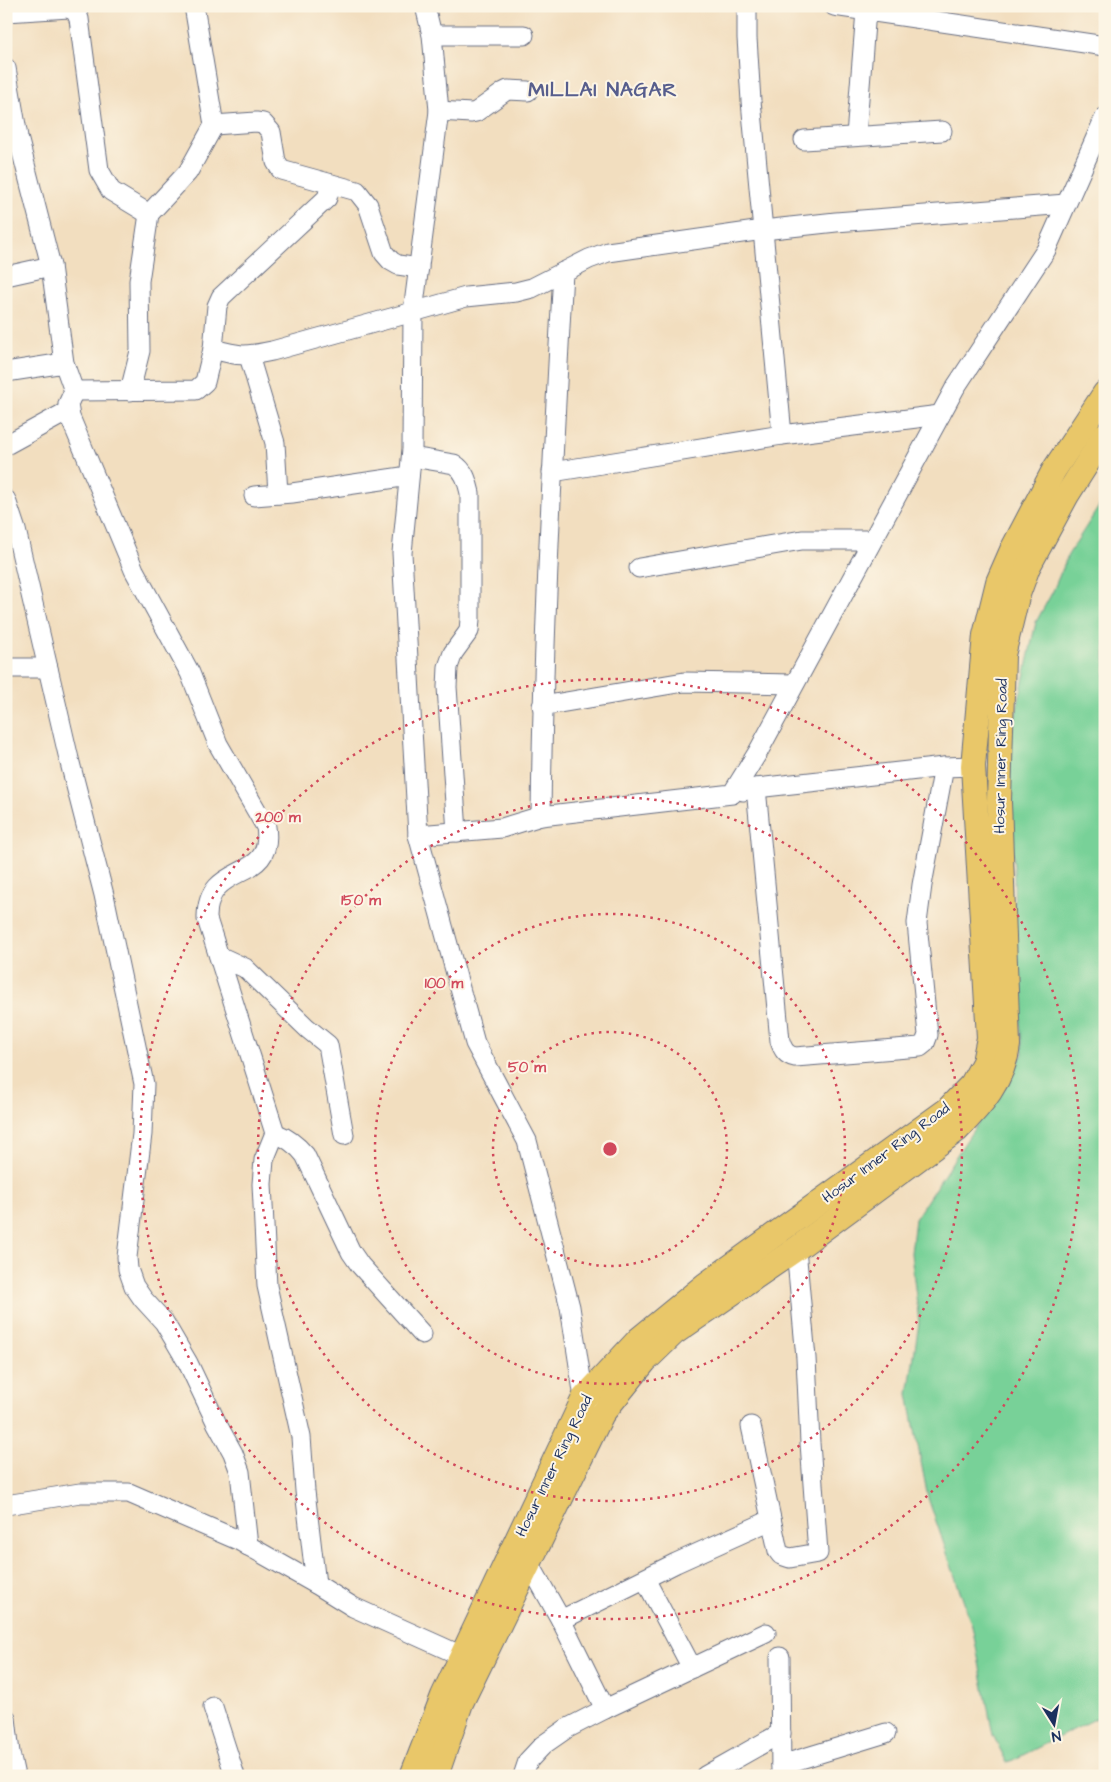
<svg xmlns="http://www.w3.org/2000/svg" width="1111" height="1782" font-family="'Architects Daughter',sans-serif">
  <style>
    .green { fill: #78d198; stroke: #4a807b }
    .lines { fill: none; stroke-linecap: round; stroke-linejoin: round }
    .minor-casing { stroke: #666c80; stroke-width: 21 }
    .major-casing { stroke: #666c80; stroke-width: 26 }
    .minor { stroke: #fff; stroke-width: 19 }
    .major { stroke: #e9c769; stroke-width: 24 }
    .ring { fill: none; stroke: #d1495b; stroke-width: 2.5; stroke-dasharray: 2.5 5 }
    .labels { text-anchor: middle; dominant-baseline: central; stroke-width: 4; stroke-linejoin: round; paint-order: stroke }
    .street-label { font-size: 15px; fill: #1b2f5e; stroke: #fcf5e5 }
    .district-label { font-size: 20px; font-weight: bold; letter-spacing: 1px; fill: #575e8d; stroke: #fcf5e5 }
    .centre { fill: #d1495b; stroke: #fcf5e5; stroke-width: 2.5 }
    .ring-label { font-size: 15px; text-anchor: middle; font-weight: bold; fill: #d1495b; stroke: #fcf5e5; stroke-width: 4; stroke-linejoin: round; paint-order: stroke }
  </style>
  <rect width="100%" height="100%" fill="#fcf5e5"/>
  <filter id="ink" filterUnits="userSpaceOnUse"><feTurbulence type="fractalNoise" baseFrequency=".02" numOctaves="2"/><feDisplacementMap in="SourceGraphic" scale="10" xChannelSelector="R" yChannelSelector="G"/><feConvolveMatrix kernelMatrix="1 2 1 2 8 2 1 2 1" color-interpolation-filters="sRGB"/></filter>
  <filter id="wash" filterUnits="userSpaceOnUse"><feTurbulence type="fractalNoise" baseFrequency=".0096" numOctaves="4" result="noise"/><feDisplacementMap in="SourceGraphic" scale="20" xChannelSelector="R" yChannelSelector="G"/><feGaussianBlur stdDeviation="1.12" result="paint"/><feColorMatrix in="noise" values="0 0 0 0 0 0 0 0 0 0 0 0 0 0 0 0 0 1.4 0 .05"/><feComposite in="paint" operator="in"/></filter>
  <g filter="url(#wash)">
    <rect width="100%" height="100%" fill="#f2debf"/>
    <path class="green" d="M1105,497V1714L1007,1763L993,1735L972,1626L928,1498L908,1394L919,1323L911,1253L915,1219L1023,1054L1015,969L1014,867L1005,764L1036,622L1053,591L1068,555Z"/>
  </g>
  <g filter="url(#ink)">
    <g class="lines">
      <g class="minor-casing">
        <g id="minor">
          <path d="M747,6V38L751,101L782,435"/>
          <path d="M834,6L1105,46"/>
          <path d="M6,12L69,8L76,12L79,19L99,170L111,191L149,214"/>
          <path d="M432,35H524"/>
          <path d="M6,68L18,137L51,266L64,363L74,391L68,404L70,417L134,570L190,673L218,744L266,827C275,886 206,858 207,919L275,1133L264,1160L262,1184L267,1286L301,1437L305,1491L316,1584"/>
          <path d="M439,111L471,113L476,112L504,92L508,90L528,91"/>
          <path d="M214,125L256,122L263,123L271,132L276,162L281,170L357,191L368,205L384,253L391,261L398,265L419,268"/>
          <path d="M856,136L866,11"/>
          <path d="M804,140L942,131"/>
          <path d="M6,276L51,266"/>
          <path d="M213,349C239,356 245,357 272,351L413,312L439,111L432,35L425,6"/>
          <path d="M249,356L275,443L278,494"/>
          <path d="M6,372L64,363"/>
          <path d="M74,391L196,390L205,382L213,349L217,306L221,297L327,198L331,184"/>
          <path d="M130,391L140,351L139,281L149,214L188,172L214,125L194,6"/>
          <path d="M6,445L68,411"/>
          <path d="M412,457L454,464C465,471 467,481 470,493V619L469,631L453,653L448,667L447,687L457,832"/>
          <path d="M552,472L782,435L940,415"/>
          <path d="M254,496L292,493L409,476"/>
          <path d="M6,500L16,530L69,759L104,895L144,1084L142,1134L127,1257L128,1269L134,1286L143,1299L164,1322L188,1363L217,1424L233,1453L240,1472L248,1546"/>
          <path d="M639,568L802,540H872"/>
          <path d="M6,668H48"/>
          <path d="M542,706L684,682L793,684"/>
          <path d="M756,788L780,1041C783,1050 786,1055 795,1057L920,1047L925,1043L928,1035L917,923L922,885L944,767"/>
          <path d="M743,791L756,788L944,767L973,766"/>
          <path d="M541,816C543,635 553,454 563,272"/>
          <path d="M418,835L402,553L412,449L413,312L466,297L516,292L532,288L589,259L608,252L763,230L836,222L1066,204"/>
          <path d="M219,956L245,968L307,1028L328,1045L344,1135"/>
          <path d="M275,1133C288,1138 296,1144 305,1155L351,1252L360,1265L422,1334"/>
          <path d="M591,1405L584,1398L570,1307L527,1141L475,1043L418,835L502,828L541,816L732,794L758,752L955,388L1046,250L1105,117"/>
          <path d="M751,1426L778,1551L781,1555L790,1558L818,1553L810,1443L806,1358L796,1249"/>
          <path d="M6,1505L80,1493H129L238,1540L316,1584L353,1607L462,1656"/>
          <path d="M529,1563L561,1620L605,1709"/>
          <path d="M645,1579L692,1668"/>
          <path d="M561,1620L676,1563L771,1520"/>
          <path d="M780,1657L781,1776"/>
          <path d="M213,1707L235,1776"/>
          <path d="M6,1718L10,1753L15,1776"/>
          <path d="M781,1765L886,1733"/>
          <path d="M523,1776L528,1761L543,1745L566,1729L605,1709L766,1633"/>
          <path d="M705,1776L781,1733"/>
        </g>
      </g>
      <g class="major-casing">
        <g id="major">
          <path d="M412,1776L443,1696L584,1398L639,1339L705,1285L947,1110L972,1084L984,1062L989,1038L973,766L985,635L998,582L1012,550L1054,470L1105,393"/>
          <path d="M436,1776L461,1703L602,1414L645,1361L674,1333L796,1249L957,1130C981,1106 1004,1080 1008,1045L999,802L1003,655L1017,597L1028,567L1067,495L1105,435"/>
        </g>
      </g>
      <use href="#minor" class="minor"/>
      <use href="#major" class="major"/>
    </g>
  </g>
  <g class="ring">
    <circle cx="610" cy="1149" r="117"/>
    <circle cx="610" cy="1149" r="235"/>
    <circle cx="610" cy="1149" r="352"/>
    <circle cx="610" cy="1149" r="470"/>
  </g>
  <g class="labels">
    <g class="street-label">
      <text transform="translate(1001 756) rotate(-89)">Hosur Inner Ring Road</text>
      <text transform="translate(886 1153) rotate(-37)">Hosur Inner Ring Road</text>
      <text transform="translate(554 1466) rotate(-64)">Hosur Inner Ring Road</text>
    </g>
    <g class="district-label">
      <text x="603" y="90">MILLAI NAGAR</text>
    </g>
  </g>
  <circle cx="610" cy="1149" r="8" class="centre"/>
  <g class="ring-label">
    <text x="278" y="822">200 m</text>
    <text x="361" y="905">150 m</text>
    <text x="444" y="988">100 m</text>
    <text x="527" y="1072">50 m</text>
  </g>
  <rect width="1111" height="1782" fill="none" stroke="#fcf5e5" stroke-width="25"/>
  <g transform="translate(1054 1724) rotate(169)" stroke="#fcf5e5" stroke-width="4" paint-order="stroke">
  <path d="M0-4L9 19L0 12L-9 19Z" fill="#1b2f5e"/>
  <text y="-8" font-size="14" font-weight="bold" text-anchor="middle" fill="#1b2f5e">N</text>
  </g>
</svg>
